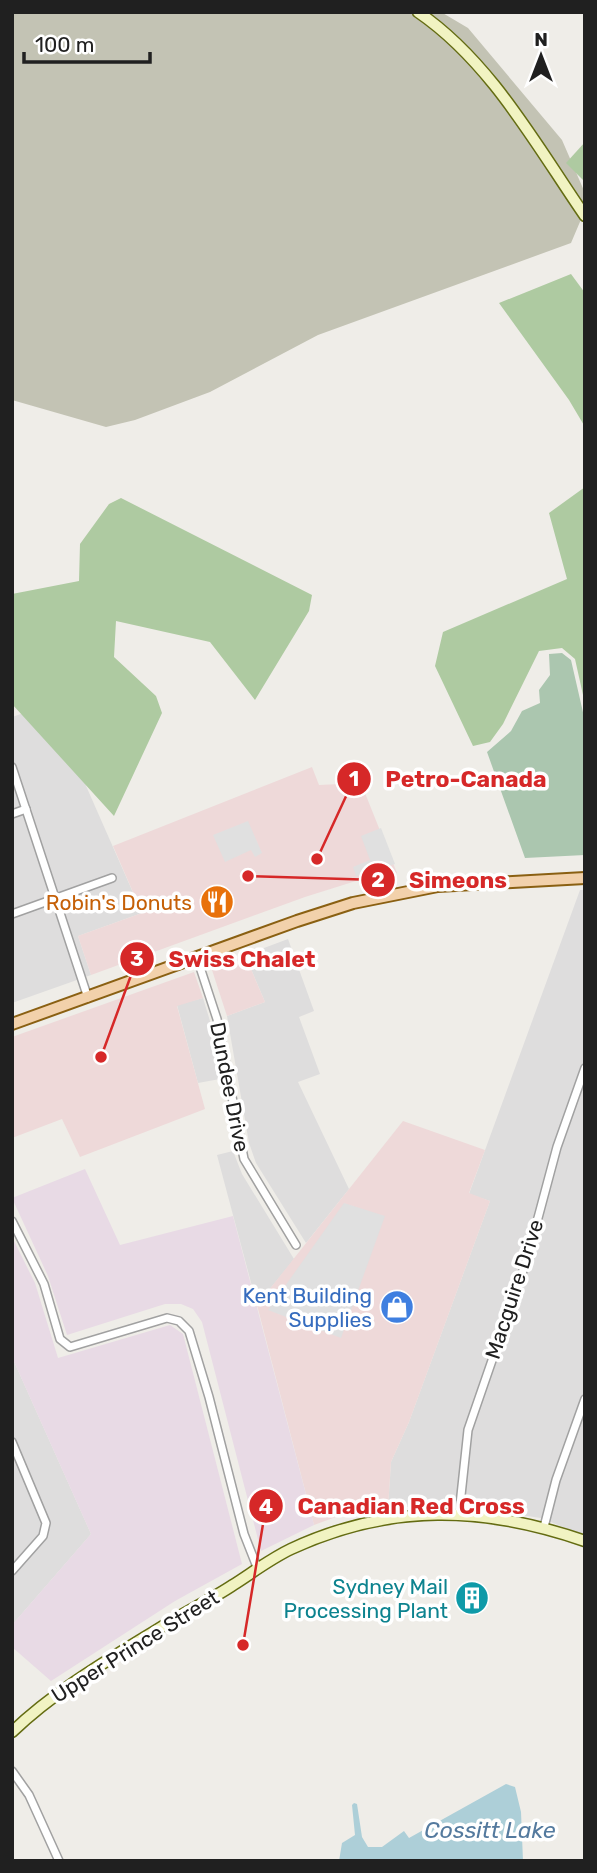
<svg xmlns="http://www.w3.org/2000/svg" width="597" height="1873" font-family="Rubik,sans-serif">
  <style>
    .residential { fill: #dedddd }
    .commercial { fill: #eed9d9 }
    .industrial { fill: #e8dae5 }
    .construction { fill: #c3c3b4 }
    .forest { fill: #aecaa1 }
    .cemetery { fill: #abc6af }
    .parking { fill: #e0e0e0 }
    .water { fill: #adcfd8 }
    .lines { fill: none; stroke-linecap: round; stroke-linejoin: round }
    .street-casing { stroke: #a1a1a1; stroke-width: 10 }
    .secondary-casing { stroke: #646c12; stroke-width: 13 }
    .primary-casing { stroke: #8a6012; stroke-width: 14 }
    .street { stroke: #fff; stroke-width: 7 }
    .secondary { stroke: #f1f3c2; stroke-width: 10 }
    .primary { stroke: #f2d1ab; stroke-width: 10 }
    .labels { text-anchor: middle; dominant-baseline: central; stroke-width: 7; stroke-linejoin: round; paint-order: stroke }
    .food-label { font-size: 21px; fill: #c56008; stroke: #fff; text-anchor: end }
    .street-label { font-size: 21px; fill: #202020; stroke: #fff }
    .shop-label { font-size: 21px; fill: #366cbe; stroke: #fff; text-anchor: end }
    .culture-label { font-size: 21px; fill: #0d838f; stroke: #fff; text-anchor: end }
    .water-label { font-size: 23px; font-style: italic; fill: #547a9e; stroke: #fff }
    .leader { fill: none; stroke: #d62828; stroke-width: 2.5 }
    .callout-dot { fill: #d62828; stroke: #fff; stroke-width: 2.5 }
    .mark-label { font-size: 21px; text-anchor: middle; font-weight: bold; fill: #fff }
    .callout-label { font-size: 23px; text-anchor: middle; font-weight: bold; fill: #d62828; stroke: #fff; stroke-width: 7; stroke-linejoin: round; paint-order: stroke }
  </style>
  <rect width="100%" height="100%" fill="#efede8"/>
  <g class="residential">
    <path d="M50,704L142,913L78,936L91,975L12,1003V717Z"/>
    <path d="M580,890H585V1536L541,1518L466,1507H388L391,1462L409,1422L490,1201L469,1194Z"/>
    <path d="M288,939L314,1011L299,1017L320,1074L298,1082L349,1189L306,1243L256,1163L249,1143L227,1016L265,1002L245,955Z"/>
    <path d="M203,998L210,1021L220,1079L198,1083L177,1005Z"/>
    <path d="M233,1151L242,1174L294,1259L257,1305L217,1155Z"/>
    <path d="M12,1357L91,1534L12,1625Z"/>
  </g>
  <g class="commercial">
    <path d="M312,767L319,785L361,783L397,873L359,880L305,897L91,975L78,936L142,913L113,846Z"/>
    <path d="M245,955L265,1002L227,1016L211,967Z"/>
    <path d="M194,972L203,998L177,1006L205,1109L80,1157L62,1119L12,1138V1037Z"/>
    <path d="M403,1121L485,1150L469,1193L490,1201L409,1422L391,1462L388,1507L352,1511L314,1525L257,1305Z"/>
  </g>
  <g class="industrial">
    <path d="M85,1169L120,1245L233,1216L314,1525L261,1551L202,1322L193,1309L181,1304H165L67,1335L48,1276L12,1198Z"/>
    <path d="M12,1237L35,1283L58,1358L170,1325L183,1334L242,1564L175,1601L51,1681L12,1647V1625L91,1534L12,1357Z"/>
  </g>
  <path class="construction" d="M12,12H441L468,28L562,140L585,193V210L571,243L318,335L210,392L135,420L106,427L12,400Z"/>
  <g class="forest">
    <path d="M585,142V182L566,163Z"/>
    <path d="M571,274L585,293V427L569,400L499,303Z"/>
    <path d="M585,487V704L575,659L562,648L539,651L503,724L490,742L473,746L435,666L443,632L567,579L549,513Z"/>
    <path d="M121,498L312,595L309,611L255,700L210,642L116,621L114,657L156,696L162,713L114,816L12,704V594L79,581L80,544L109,504Z"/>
  </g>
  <path class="cemetery" d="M562,653L571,660L585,721V855L525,858L487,752L511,731L522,711L540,703L539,690L550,675L549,654Z"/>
  <g class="parking">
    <path d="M248,821L262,853L255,857L251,850L225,862L213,835Z"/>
    <path d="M381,828L395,864L356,876L353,867L370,860L361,836Z"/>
    <path d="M344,1203L385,1216L341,1338L268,1310Z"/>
  </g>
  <path class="water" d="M506,1784L515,1787L521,1812L523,1861H339L342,1843L355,1835L352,1805L354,1803L357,1804L362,1837L368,1847H382L404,1831L409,1838Z"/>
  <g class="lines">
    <g class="street-casing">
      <g id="street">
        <path d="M12,767L88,998"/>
        <path d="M12,814L26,809"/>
        <path d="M12,914L112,878"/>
        <path d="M197,958L217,1019L244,1159L296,1245"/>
        <path d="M12,1221L44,1284L60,1339L70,1347L167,1318L179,1321L189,1331L209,1397L244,1534L257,1567"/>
        <path d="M12,1442L46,1523L43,1536L12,1571"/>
        <path d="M459,1514L468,1430L527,1259L557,1147L585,1068"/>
        <path d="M544,1527L556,1480L585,1399"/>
        <path d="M12,1771L29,1795L59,1861"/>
      </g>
    </g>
    <g class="secondary-casing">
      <g id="secondary">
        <path d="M418,12C491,62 536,145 585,216"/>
        <path d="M12,1732C58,1688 115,1656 168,1623C189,1610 212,1599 233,1585C252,1573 270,1559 291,1549C390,1503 484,1506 585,1541"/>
      </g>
    </g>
    <g class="primary-casing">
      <path id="primary" d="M12,1024L297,921L353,903L438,886L585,878"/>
    </g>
    <use href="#street" class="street"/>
    <use href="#secondary" class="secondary"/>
    <use href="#primary" class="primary"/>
  </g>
  <defs>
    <g id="restaurant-disc" transform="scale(1.75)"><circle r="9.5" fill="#e8710a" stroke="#fff"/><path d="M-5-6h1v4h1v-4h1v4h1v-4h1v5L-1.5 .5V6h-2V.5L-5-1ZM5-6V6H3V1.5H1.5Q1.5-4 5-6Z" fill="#fff"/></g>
    <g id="shop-disc" transform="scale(1.75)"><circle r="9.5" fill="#3f7fe0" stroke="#fff"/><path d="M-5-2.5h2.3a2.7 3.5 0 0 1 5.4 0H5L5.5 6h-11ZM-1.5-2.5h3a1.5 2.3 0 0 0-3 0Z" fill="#fff"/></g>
    <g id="building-disc" transform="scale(1.75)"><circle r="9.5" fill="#0f9aa8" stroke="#fff"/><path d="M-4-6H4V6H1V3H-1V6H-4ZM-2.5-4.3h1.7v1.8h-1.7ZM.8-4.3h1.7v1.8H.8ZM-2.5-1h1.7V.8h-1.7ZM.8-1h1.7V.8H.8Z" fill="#fff"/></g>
  </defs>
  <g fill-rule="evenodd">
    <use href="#restaurant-disc" x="217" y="902"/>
    <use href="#shop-disc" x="397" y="1307"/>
    <use href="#building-disc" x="472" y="1598"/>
  </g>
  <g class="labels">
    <g class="food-label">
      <text x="192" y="902">Robin's Donuts</text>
    </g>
    <g class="street-label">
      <text transform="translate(230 1087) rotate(79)">Dundee Drive</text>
      <text transform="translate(514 1289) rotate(-72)">Macguire Drive</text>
      <text transform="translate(135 1646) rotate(-32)">Upper Prince Street</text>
    </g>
    <g class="shop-label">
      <text x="372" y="1295">Kent Building<tspan x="372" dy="24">Supplies</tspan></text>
    </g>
    <g class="culture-label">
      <text x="448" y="1586">Sydney Mail<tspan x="448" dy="24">Processing Plant</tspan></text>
    </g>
    <g class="water-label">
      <text x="490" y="1830">Cossitt Lake</text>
    </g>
  </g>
  <path class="leader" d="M317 859L354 779M248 876L378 880M101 1057L137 959M243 1645L266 1506"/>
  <g class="callout-dot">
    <circle cx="317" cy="859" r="7"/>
    <circle cx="248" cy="876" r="7"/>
    <circle cx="101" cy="1057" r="7"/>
    <circle cx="243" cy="1645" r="7"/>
    <circle cx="354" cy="779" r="18"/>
    <circle cx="378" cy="880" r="18"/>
    <circle cx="137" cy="959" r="18"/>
    <circle cx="266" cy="1506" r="18"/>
  </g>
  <g class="mark-label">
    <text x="354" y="786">1</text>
    <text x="378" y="887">2</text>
    <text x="137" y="966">3</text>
    <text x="266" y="1514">4</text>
  </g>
  <g class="callout-label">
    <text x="466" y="787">Petro-Canada</text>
    <text x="458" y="888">Simeons</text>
    <text x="242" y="967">Swiss Chalet</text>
    <text x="411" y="1514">Canadian Red Cross</text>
  </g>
  <rect width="597" height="1873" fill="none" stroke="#202020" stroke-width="28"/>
  <g transform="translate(541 56)" stroke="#ffffff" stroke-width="5" paint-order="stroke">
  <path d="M0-5L12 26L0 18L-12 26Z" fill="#202020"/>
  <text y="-10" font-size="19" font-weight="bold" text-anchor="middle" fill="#202020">N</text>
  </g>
  <path d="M24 52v10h126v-10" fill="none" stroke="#202020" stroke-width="3.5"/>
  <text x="35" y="52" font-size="21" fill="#202020" stroke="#ffffff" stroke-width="5" paint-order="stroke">100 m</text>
</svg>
